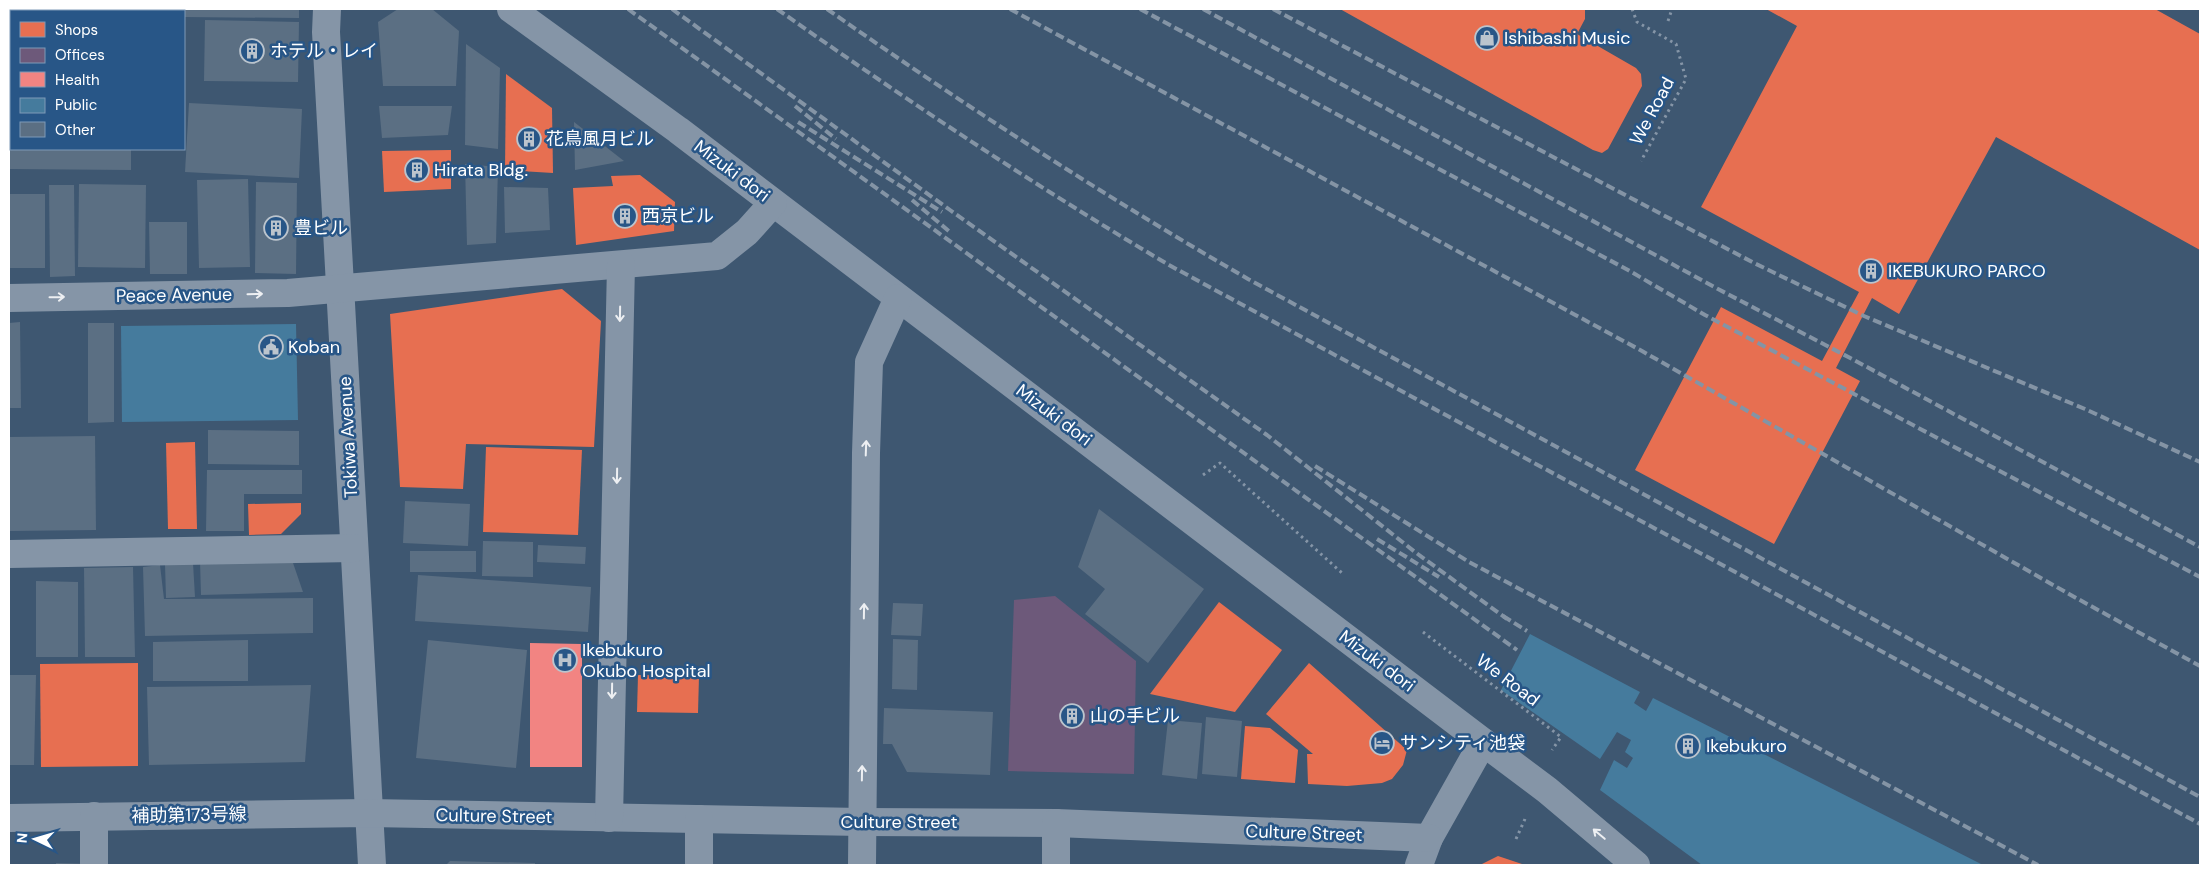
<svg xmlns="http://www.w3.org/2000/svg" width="2209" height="874" font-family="'DM Sans','Noto Sans JP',sans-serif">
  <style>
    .shops { fill: #e76f51 }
    .offices { fill: #6d597a }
    .health { fill: #f28482 }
    .public { fill: #457b9d }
    .building { fill: #5b6f83 }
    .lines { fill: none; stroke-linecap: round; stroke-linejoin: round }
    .path { stroke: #8595a7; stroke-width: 3; stroke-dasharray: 2.5 4; stroke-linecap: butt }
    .minor { stroke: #8595a7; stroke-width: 28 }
    .rail { stroke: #8494a5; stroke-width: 4; stroke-dasharray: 9 4; stroke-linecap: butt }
    .oneway { stroke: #edeff2 }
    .labels { text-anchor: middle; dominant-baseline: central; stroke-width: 5; stroke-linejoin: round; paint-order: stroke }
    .poi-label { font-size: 18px; fill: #fff; stroke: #285687; text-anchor: start }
    .street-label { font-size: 18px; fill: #fff; stroke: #285687 }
  </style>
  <rect width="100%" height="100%" fill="#3e5771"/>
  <g class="shops">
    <path d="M1340,9H1585V19L1577,34L1636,68L1641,74L1642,86L1608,149L1602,153L1593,150Z"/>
    <path d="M1766,9H2155L2200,34V250L1996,137L1899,314L1872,298L1836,368L1860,381L1774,544L1635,470L1721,307L1822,361L1859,292L1701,207L1797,26Z"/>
    <path d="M506,74L552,108L553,173L505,170Z"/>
    <path d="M451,150V189L384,192L382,151Z"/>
    <path d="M640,175L675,202L674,231L576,245L573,188L613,186L611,176Z"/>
    <path d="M562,289L601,321L594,447L466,444L463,489L400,487L390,314Z"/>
    <path d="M195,442L197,529H168L166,443Z"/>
    <path d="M486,447L582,450L578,535L483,532Z"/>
    <path d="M301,503V514L281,534L249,535L248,504Z"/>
    <path d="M1219,602L1282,650L1235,712L1150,694Z"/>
    <path d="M138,663V766L41,767L40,664Z"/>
    <path d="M1309,663L1407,750L1403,765L1392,779L1382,783L1347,786L1308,784L1307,754H1313L1266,714Z"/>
    <path d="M638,675L699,676L698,713L637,712Z"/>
    <path d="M1245,726L1270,728L1298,750L1295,783L1241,779Z"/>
    <path d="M1498,856L1525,865H1480Z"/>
  </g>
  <path class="offices" d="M1055,596L1136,661L1134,774L1008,771L1014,600Z"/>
  <path class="health" d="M530,643L582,644V767H530Z"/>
  <g class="public">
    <path d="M296,324L298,420L122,422L121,326Z"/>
    <path d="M1530,634L1640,692L1634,703L1646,711L1653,698L1983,865H1702L1600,790L1614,760L1627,768L1633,758L1625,752L1631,740L1617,732L1600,759L1501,690Z"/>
  </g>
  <g class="building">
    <path d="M9,9H45V11H11V52H9Z"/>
    <rect x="104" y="9" width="72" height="2"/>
    <path d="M183,9H299V18L184,17Z"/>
    <path d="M398,9H432L459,31L456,86H383L378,22Z"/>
    <path d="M205,20L299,22L298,82L204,81Z"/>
    <path d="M466,44L500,68L498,149L465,145Z"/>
    <path d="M9,71H11V149H131V170L9,169Z"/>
    <path d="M189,103L302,109L299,178L185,172Z"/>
    <path d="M379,106H452L448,135L382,138Z"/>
    <path d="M574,122L624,161L575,170Z"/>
    <path d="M465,164L498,167L496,243L467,245Z"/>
    <path d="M248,179L250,267L199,268L197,180Z"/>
    <path d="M256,182L297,183L296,274L255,273Z"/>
    <path d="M79,184L146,185L145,268L78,267Z"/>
    <path d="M49,185H74L75,276L50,277Z"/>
    <path d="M504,187L548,188L550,230L505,233Z"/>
    <rect x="9" y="194" width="36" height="74"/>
    <path d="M149,222H187V274H150Z"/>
    <path d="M20,322L21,408H9V323Z"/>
    <path d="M88,323H114V422L88,423Z"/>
    <path d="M208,430L299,431V465L208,464Z"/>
    <path d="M95,436L96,530L9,531V437Z"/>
    <path d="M207,470H302V494H244V531H206Z"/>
    <path d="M405,501L470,504L468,546L403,543Z"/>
    <path d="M1099,509L1204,589L1148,663L1085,614L1105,589L1078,567Z"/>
    <path d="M483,541L533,542V577L482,576Z"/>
    <path d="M538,545L586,547L585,564L537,562Z"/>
    <rect x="410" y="551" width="66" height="21"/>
    <path d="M200,561L293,563L303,592L201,595Z"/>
    <path d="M193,563L195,597L166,598L165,564Z"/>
    <path d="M160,565L164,599L313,598V633L145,636L143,567Z"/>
    <path d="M133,567L135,657H85L84,568Z"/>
    <path d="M418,575L591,587L588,632L415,621Z"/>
    <path d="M36,581L78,582V657H36Z"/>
    <path d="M893,603L923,604L921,636L891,635Z"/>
    <path d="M893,639L918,640L917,690L892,689Z"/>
    <path d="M248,640V681H153V642Z"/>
    <path d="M428,640L527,650L516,768L416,758Z"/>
    <path d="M9,675H36L34,765H9Z"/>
    <path d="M311,685L305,762L149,765L147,687Z"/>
    <path d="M884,708L993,712L990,775L907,772L892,744H883Z"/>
    <path d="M1206,717L1242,721L1237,777L1202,774Z"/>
    <path d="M1168,720L1202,723L1197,779L1162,775Z"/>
    <path d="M450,861L535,863V865H446Z"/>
    <path d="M56,863L90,864V865H56Z"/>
  </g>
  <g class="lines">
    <g class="path">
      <path d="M1632,9L1637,22L1676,44L1686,79L1641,161"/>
      <path d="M1668,21L1672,9"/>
      <path d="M1203,475L1220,463L1342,573"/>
      <path d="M1423,632L1561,737L1552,750"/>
      <path d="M1516,839L1525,819"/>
    </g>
    <g class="minor">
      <path d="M327,9L326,32L372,865"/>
      <path d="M511,9L678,130L1483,742L1429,838L1419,865"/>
      <path d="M9,298L288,293L717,256L747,232L773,203"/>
      <path d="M9,554L354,548"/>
      <path d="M1483,742L1547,790L1636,865"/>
      <path d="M9,818L369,813L862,822L1056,823L1429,838"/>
      <path d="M609,818L621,265"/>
      <path d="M94,865V816"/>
      <path d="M699,865V819"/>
      <path d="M862,865L866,453L869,362L898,298"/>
      <path d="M1056,865V823"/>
    </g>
    <g class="rail">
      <path d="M628,9L1517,650"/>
      <path d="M672,9L950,210L1267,435L1415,552L1507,619"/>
      <path d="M777,9C905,99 1035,186 1169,265L2200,824"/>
      <path d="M827,9C964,105 1104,196 1248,279L2200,797"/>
      <path d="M1010,9L1642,351L2069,594L2200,666"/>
      <path d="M1140,9L1628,270L1705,315L2200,577"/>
      <path d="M1203,9L1718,289L1854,360L2200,547"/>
      <path d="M1273,9L1754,263L1864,316L2085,409L2200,462"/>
      <path d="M795,106L836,139"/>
      <path d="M798,122L942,212"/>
      <path d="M912,200L950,232"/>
      <path d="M1315,466L1469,562L2038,865"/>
      <path d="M1377,539L1439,577"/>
      <path d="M1503,616L1527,631"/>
    </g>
  </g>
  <defs><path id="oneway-shaft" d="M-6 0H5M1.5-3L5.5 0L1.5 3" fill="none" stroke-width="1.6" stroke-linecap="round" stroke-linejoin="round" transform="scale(1.25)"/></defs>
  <g class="oneway">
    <use href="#oneway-shaft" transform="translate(255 294) rotate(-1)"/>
    <use href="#oneway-shaft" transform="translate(57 297) rotate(-1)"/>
    <use href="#oneway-shaft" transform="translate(620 314) rotate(91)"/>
    <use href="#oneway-shaft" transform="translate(866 448) rotate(-88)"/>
    <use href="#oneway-shaft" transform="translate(617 476) rotate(91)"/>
    <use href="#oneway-shaft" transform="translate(864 611) rotate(-89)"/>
    <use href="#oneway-shaft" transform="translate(612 691) rotate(91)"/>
    <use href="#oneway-shaft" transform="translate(862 773) rotate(-89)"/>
    <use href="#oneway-shaft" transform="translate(1599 834) rotate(-140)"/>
  </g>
  <defs>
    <g id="shop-ring" transform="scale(1.25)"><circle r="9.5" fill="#285687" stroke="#bbc4cd" stroke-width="1.5"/><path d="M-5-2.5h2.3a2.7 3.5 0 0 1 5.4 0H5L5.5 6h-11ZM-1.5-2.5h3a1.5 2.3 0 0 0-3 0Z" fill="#bbc4cd"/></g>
    <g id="building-ring" transform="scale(1.25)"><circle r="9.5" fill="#285687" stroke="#bbc4cd" stroke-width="1.5"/><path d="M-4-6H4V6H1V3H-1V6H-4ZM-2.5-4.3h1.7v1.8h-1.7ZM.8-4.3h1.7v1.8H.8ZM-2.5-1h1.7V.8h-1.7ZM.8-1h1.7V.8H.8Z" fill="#bbc4cd"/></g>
    <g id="civic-ring" transform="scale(1.25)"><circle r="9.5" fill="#285687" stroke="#bbc4cd" stroke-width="1.5"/><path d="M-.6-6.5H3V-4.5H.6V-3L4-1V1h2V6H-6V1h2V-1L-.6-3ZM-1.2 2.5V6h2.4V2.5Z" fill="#bbc4cd"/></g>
    <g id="hospital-ring" transform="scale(1.25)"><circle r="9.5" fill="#285687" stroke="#bbc4cd" stroke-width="1.5"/><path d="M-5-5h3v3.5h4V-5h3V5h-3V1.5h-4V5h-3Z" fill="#bbc4cd"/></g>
    <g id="hotel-ring" transform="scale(1.25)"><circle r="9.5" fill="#285687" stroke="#bbc4cd" stroke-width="1.5"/><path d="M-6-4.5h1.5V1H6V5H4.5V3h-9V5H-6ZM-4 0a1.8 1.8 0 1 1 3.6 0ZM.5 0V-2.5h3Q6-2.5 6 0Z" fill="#bbc4cd"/></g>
  </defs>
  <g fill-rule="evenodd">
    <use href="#shop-ring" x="1487" y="38"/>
    <use href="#building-ring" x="252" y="51"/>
    <use href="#building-ring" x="529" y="139"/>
    <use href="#building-ring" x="417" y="170"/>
    <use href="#building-ring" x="625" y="216"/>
    <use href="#building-ring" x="276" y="228"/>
    <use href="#building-ring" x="1871" y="271"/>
    <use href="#civic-ring" x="271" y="347"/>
    <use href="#hospital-ring" x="565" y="660"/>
    <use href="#building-ring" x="1072" y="716"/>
    <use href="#hotel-ring" x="1382" y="743"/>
    <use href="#building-ring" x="1688" y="746"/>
  </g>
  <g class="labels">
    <g class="poi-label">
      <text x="1504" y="38">Ishibashi Music</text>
      <text x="270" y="51">ホテル・レイ</text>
      <text x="546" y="139">花鳥風月ビル</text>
      <text x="434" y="170">Hirata Bldg.</text>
      <text x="642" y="216">西京ビル</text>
      <text x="294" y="228">豊ビル</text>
      <text x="1888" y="271">IKEBUKURO PARCO</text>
      <text x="288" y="347">Koban</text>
      <text x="582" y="650">Ikebukuro<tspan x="582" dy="21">Okubo Hospital</tspan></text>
      <text x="1090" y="716">山の手ビル</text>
      <text x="1400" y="743">サンシティ池袋</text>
      <text x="1706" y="746">Ikebukuro</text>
    </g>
    <g class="street-label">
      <text transform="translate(1652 111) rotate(-62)">We Road</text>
      <text transform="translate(732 171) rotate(37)">Mizuki dori</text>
      <text transform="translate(174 295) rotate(-1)">Peace Avenue</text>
      <text transform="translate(1054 415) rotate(37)">Mizuki dori</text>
      <text transform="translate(348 437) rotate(-93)">Tokiwa Avenue</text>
      <text transform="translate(1377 661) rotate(37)">Mizuki dori</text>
      <text transform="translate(1508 680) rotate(37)">We Road</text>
      <text transform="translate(189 815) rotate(-1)">補助第173号線</text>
      <text transform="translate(494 816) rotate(1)">Culture Street</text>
      <text x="899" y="822">Culture Street</text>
      <text transform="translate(1304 833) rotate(2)">Culture Street</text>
    </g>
  </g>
  <rect width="2209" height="874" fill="none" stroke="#ffffff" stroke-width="20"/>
  <rect x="10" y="10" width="175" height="140" fill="#285687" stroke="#7e9ab7"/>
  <rect x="20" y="22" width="25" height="15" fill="#e76f51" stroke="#7e9ab7"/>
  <text x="55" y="35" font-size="15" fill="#ffffff">Shops</text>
  <rect x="20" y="48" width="25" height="15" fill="#6d597a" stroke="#7e9ab7"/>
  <text x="55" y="60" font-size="15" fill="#ffffff">Offices</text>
  <rect x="20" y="72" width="25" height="15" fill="#f28482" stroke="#7e9ab7"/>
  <text x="55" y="85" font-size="15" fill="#ffffff">Health</text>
  <rect x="20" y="98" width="25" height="15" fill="#457b9d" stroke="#7e9ab7"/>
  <text x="55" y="110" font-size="15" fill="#ffffff">Public</text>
  <rect x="20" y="122" width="25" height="15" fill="#5b6f83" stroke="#7e9ab7"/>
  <text x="55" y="135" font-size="15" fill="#ffffff">Other</text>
  <g transform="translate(35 839) rotate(275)" stroke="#285687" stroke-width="4" paint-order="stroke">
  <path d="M0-4L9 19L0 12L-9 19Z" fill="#ffffff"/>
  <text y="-8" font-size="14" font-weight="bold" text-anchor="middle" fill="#ffffff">N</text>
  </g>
</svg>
